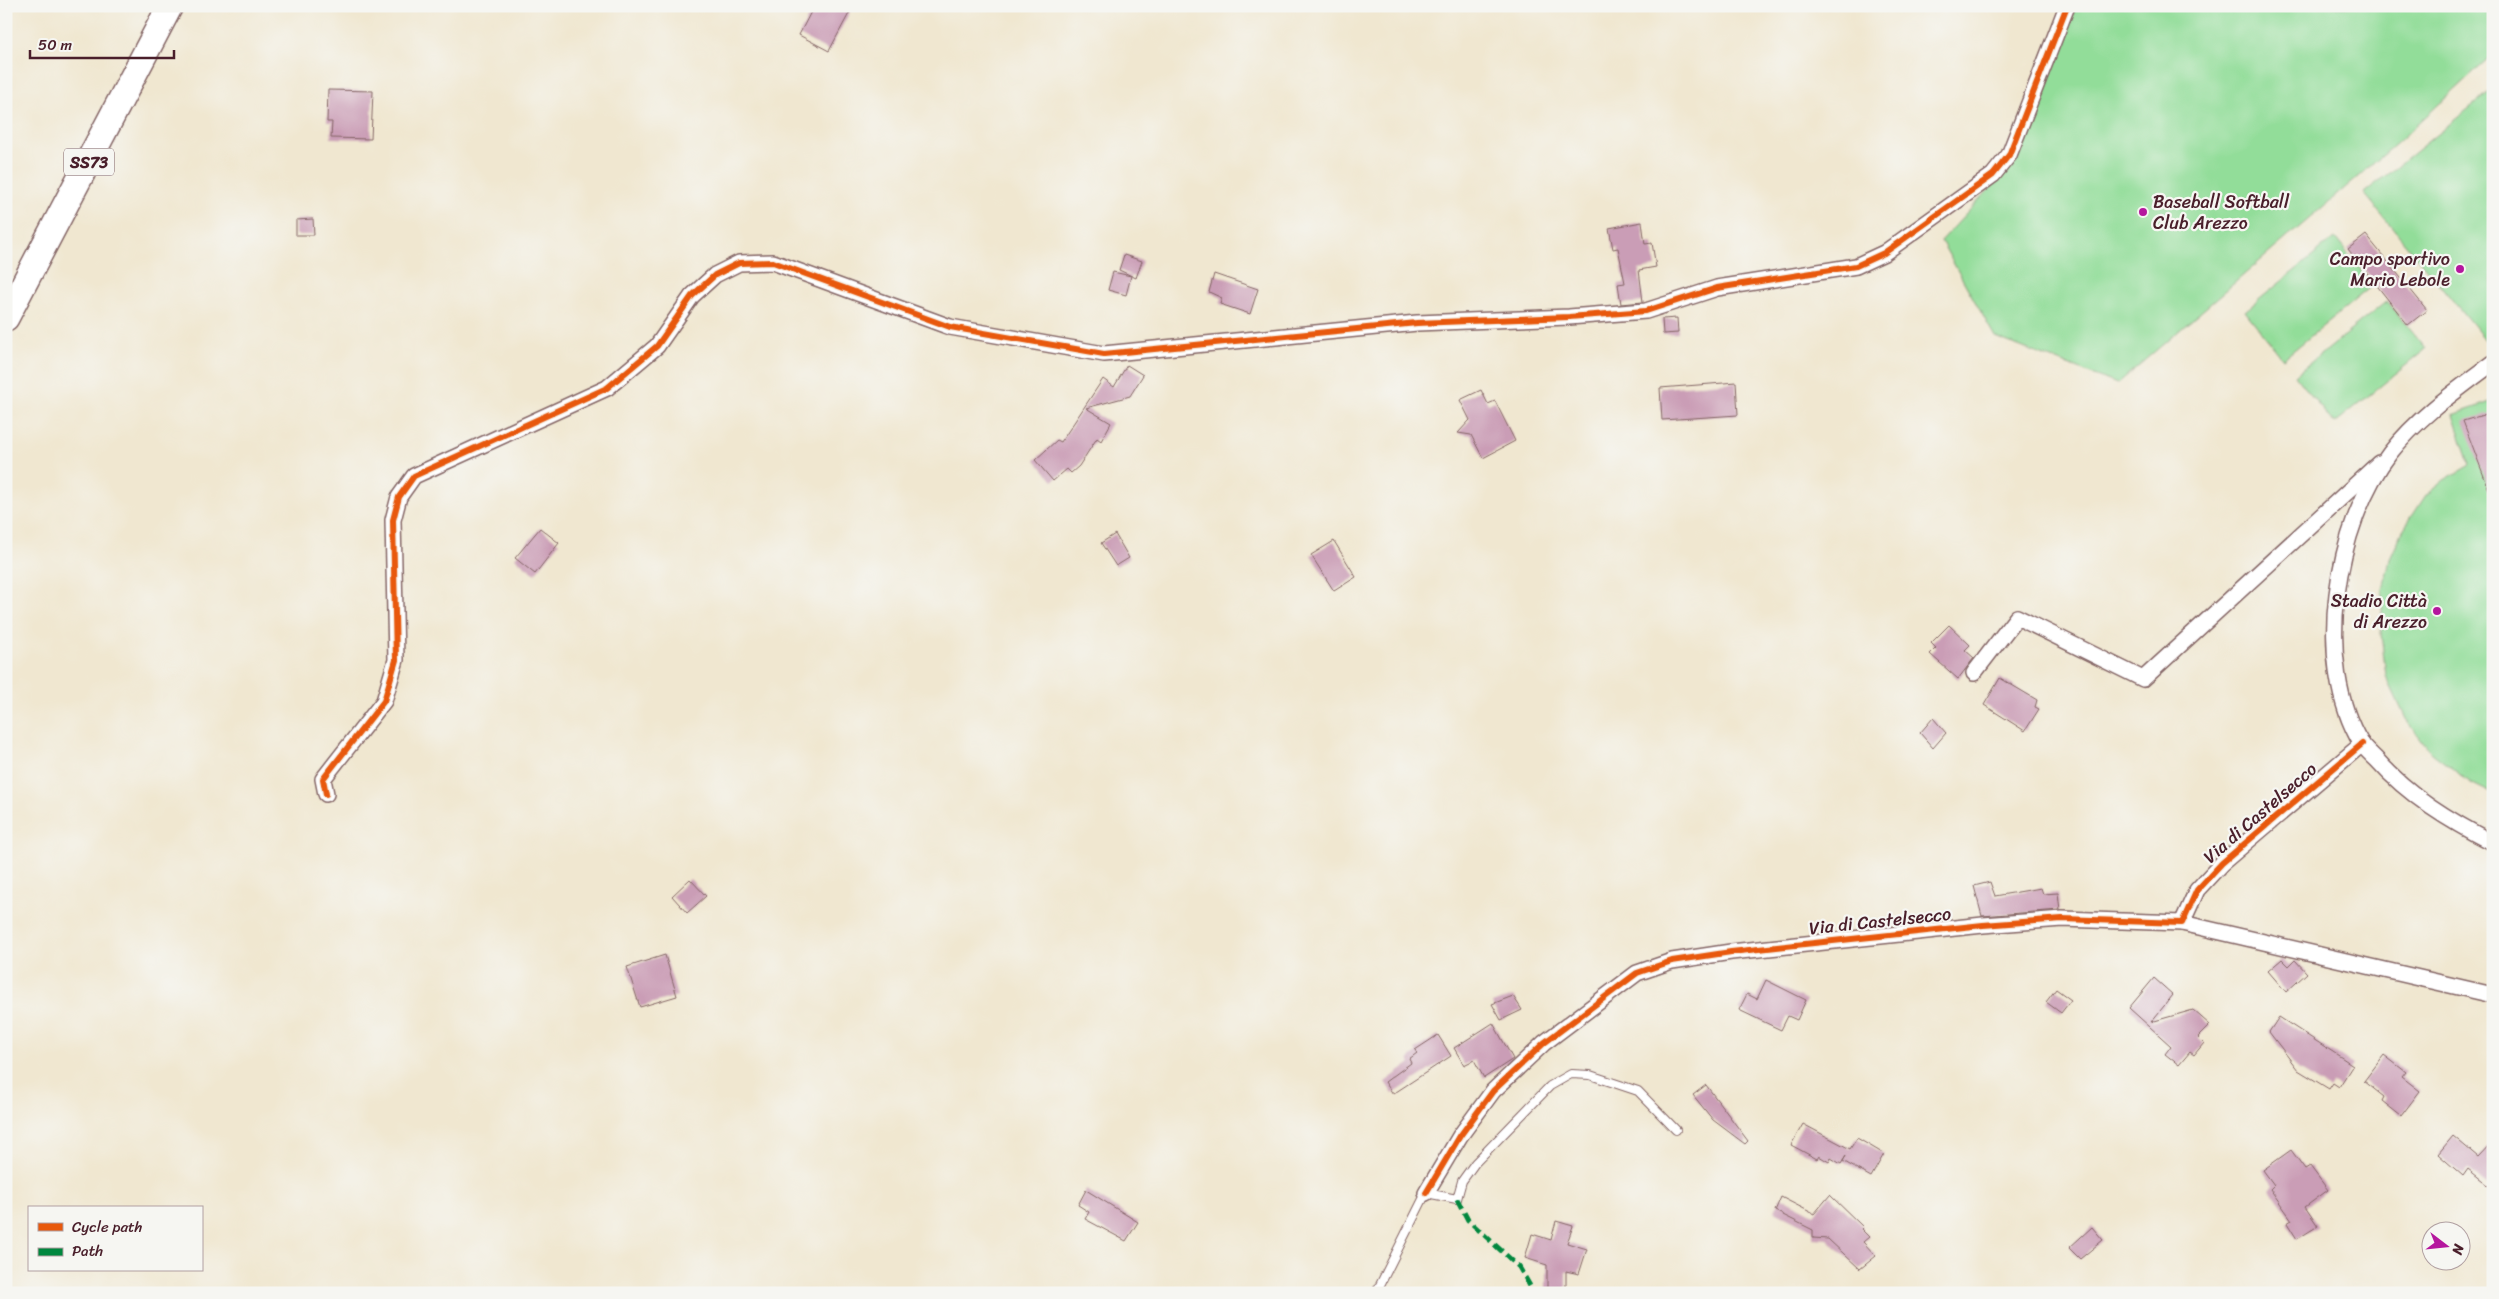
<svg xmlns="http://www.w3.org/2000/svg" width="2499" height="1299" font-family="Sriracha,sans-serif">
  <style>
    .green { fill: #92dd99; stroke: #6e7e62 }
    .building { fill: #ca9db6 }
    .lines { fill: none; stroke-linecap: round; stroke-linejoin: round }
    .lane-casing { stroke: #846565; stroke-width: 10 }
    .street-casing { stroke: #846565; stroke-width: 18 }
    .primary-casing { stroke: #846565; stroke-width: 28 }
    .lane { stroke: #fff; stroke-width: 8 }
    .street { stroke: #fff; stroke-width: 15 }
    .primary { stroke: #fff; stroke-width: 25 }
    .quiet { stroke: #00873e; stroke-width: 5; stroke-dasharray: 10 5; stroke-linecap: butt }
    .cycleway-casing { stroke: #f6f6f2; stroke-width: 9 }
    .cycleway { stroke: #e8590c; stroke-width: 6 }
    .poi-dot { fill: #b5179e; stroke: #f6f6f2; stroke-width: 2 }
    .labels { text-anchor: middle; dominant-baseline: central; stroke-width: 4.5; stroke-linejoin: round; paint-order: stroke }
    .shield { fill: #f6f6f2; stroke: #7e6067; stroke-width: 1 }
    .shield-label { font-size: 16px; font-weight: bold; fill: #4a1f2b }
    .poi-label { font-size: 18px; fill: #4a1f2b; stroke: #f6f6f2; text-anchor: end }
    .street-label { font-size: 18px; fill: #4a1f2b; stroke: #f6f6f2 }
  </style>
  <rect width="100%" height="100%" fill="#f6f6f2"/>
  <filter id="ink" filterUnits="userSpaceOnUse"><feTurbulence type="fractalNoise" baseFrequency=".02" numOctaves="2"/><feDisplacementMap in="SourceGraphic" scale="10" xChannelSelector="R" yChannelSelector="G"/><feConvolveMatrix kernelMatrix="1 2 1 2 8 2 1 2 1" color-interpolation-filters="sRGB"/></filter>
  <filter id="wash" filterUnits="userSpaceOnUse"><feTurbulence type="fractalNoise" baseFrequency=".0096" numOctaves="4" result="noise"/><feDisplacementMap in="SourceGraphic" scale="20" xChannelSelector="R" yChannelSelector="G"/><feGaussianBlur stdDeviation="1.12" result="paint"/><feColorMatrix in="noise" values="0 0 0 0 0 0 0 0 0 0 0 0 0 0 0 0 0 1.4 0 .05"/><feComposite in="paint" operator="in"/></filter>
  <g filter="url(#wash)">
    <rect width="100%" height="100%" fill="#f0e7d0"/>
    <g class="green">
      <path d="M2076,6H2493V54L2396,144L2117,384L1995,337L1941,241L1996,182L2017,153Z"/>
      <path d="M2493,89V346L2491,347L2364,193Z"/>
      <path d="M2335,238L2373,285L2283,359L2245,311Z"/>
      <path d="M2387,301L2426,349L2334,424L2295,375Z"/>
      <path d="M2493,401V794L2471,783L2432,753L2406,719L2386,676L2381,634L2383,589L2390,559L2403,530L2426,495L2444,480L2470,465L2453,415Z"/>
    </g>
    <g id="blocks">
      <g class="building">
        <path d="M814,6H853L829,51L799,35Z"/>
        <path d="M328,90L373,91L371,139L331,138L332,122H327Z"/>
        <path d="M313,219L314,235H296V220Z"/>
        <path d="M1642,222L1645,244L1652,243L1656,267L1639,270L1643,302L1621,304L1618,284L1625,283L1618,248L1613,249L1609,228Z"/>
        <path d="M2366,235L2427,310L2408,325L2348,249Z"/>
        <path d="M1124,255L1142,261L1136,278L1119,270Z"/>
        <path d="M1113,272L1131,276L1126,295L1108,290Z"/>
        <path d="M1214,274L1258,289L1250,314L1220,304L1222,298L1209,292Z"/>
        <path d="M1677,318L1678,333L1663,334L1662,319Z"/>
        <path d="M1127,365L1143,375L1130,396L1086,408L1111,423L1101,441L1097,438L1079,466L1071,473L1067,469L1053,481L1035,460L1057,440L1061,442L1103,379L1114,387Z"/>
        <path d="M1736,382L1738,415L1662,420L1660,388Z"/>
        <path d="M1481,390L1488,404L1495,401L1515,441L1483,458L1471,435L1458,433L1470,420L1460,400Z"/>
        <path d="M2493,412V495H2491L2463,421Z"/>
        <path d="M540,528L559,543L535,574L515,558Z"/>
        <path d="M1115,534L1129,558L1116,566L1101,543Z"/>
        <path d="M1334,541L1356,577L1334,591L1311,555Z"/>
        <path d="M1949,625L1970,645L1965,650L1974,658L1958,679L1930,654L1936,648L1931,643Z"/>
        <path d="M2000,678L2037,700L2035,707L2039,709L2025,731L1984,705Z"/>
        <path d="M1933,718L1946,733L1933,748L1920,733Z"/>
        <path d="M690,879L706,896L687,913L672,896Z"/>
        <path d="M1990,882L1995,896L2041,888L2043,894L2058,893L2060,910L1982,916L1974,886Z"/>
        <path d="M665,955L677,996L640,1007L627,967Z"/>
        <path d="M2282,959L2289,966L2295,960L2307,973L2286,992L2268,971Z"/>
        <path d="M2154,978L2173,995L2151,1022L2193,1010L2210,1025L2198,1037L2204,1043L2194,1055L2190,1052L2179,1065L2165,1054L2171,1046L2129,1008Z"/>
        <path d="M1766,980L1806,1000L1797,1020L1788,1016L1781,1030L1739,1010L1747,994L1757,999Z"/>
        <path d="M2056,989L2071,1000L2061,1013L2046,1002Z"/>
        <path d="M1513,996L1522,1010L1501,1020L1492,1004Z"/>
        <path d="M2279,1017L2353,1065L2339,1087L2333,1083L2329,1089L2298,1070L2269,1032Z"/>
        <path d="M1493,1023L1513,1059L1484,1078L1474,1060L1464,1065L1454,1048Z"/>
        <path d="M1438,1035L1451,1056L1393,1094L1385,1082L1411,1063L1409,1059L1417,1053L1415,1050Z"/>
        <path d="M2384,1055L2406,1072L2402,1077L2420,1091L2401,1116L2382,1101L2384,1097L2364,1081Z"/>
        <path d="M1706,1085L1748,1141L1745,1144L1713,1120L1693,1095Z"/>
        <path d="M1803,1124L1850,1149L1857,1138L1884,1154L1871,1177L1843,1161L1846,1156L1841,1164L1831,1158L1829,1162L1819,1156L1817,1159L1791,1145Z"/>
        <path d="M2453,1136L2478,1157L2493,1141V1189L2468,1169L2463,1176L2438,1154Z"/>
        <path d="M2291,1150L2305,1169L2310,1166L2328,1190L2305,1207L2318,1226L2297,1239L2287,1223L2292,1220L2270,1189L2274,1185L2263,1170Z"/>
        <path d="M1086,1190L1138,1222L1126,1241L1085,1219L1089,1212L1078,1205Z"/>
        <path d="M1830,1195L1863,1227L1861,1229L1869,1237L1863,1242L1876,1256L1860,1269L1828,1239L1813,1238V1230L1775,1211L1781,1197L1814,1214Z"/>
        <path d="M1556,1221L1573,1226L1567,1243L1587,1249L1579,1274L1566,1271V1293H1547V1265L1525,1258L1532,1234L1551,1240Z"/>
        <path d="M2092,1227L2103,1240L2080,1259L2069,1248Z"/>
      </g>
    </g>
  </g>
  <g filter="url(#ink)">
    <use href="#blocks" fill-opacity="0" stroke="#846565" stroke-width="1"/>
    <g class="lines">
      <g class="lane-casing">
        <path id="lane" d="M1376,1293L1426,1193L1457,1199L1462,1181L1475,1163L1550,1086L1571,1074L1590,1075L1638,1091L1676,1130"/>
      </g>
      <g class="street-casing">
        <g id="street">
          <path d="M2493,363C2457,390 2418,417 2390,453C2335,524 2313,664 2361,743C2365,749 2372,755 2377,760C2409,796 2450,821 2493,843"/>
          <path d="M1974,673L2017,617L2143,679L2379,463"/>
          <path d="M326,794L323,779L384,701L396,660L393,520L399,497L414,476L607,388L657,346L692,296L715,275L739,263L773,262L950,327L1104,354L1417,323L1569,317L1646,311L1717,288L1856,266L1884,253L1993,175L2009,155L2067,6"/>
          <path d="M2182,923L2493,995"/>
          <path d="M1426,1193L1460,1136L1493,1091L1544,1043L1637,973L1672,961L1731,952L1983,925L2062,919L2182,923L2197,890L2222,863L2362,744"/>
        </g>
      </g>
      <g class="primary-casing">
        <path id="primary" d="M6,318L170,6"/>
      </g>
      <use href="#lane" class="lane"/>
      <use href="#street" class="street"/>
      <use href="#primary" class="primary"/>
      <path class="quiet" d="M1457,1199L1468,1220L1519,1267L1534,1293"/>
      <g class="cycleway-casing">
        <g id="cycleway">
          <path d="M326,794L323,779L384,701L396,660L393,520L399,497L414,476L607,388L657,346L692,296L715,275L739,263L773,262L950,327L1104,354L1417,323L1569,317L1646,311L1717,288L1856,266L1884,253L1993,175L2009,155L2067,6"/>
          <path d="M1426,1193L1460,1136L1493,1091L1544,1043L1637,973L1672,961L1731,952L1983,925L2062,919L2182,923L2197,890L2222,863L2362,744"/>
        </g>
      </g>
      <use href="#cycleway" class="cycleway"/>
    </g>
  </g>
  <g class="poi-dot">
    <circle cx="2143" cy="212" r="5"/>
    <circle cx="2460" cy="269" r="5"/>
    <circle cx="2437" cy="611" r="5"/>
  </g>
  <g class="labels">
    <rect class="shield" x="64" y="148.5" width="50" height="27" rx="4"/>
    <g class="shield-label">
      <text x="89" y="162">SS73</text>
    </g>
    <g class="poi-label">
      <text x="2153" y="202" text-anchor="start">Baseball Softball<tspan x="2153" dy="21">Club Arezzo</tspan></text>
      <text x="2450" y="259">Campo sportivo<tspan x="2450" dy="21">Mario Lebole</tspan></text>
      <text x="2427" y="601">Stadio Città<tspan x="2427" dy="21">di Arezzo</tspan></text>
    </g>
    <g class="street-label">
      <text transform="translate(2260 813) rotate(-41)">Via di Castelsecco</text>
      <text transform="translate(1880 921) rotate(-6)">Via di Castelsecco</text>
    </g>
  </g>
  <rect width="2499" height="1299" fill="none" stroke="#f6f6f2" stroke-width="25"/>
  <rect x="28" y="1206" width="175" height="65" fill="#f6f6f2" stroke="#b1a0a2"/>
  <rect x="38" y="1223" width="25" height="8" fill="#e8590c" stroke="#b1a0a2"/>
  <text x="72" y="1232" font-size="15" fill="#4a1f2b">Cycle path</text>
  <rect x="38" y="1248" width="25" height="8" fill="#00873e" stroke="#b1a0a2"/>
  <text x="72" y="1256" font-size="15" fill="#4a1f2b">Path</text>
  <g transform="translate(2446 1246) rotate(106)"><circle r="24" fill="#f6f6f2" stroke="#b1a0a2"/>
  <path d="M0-4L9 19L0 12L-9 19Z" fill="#b5179e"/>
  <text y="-8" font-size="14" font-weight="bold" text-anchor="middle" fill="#4a1f2b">N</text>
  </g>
  <path d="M30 50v8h144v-8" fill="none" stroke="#4a1f2b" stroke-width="2.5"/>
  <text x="38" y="50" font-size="15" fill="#4a1f2b" stroke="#f6f6f2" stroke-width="4" paint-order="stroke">50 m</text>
</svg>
